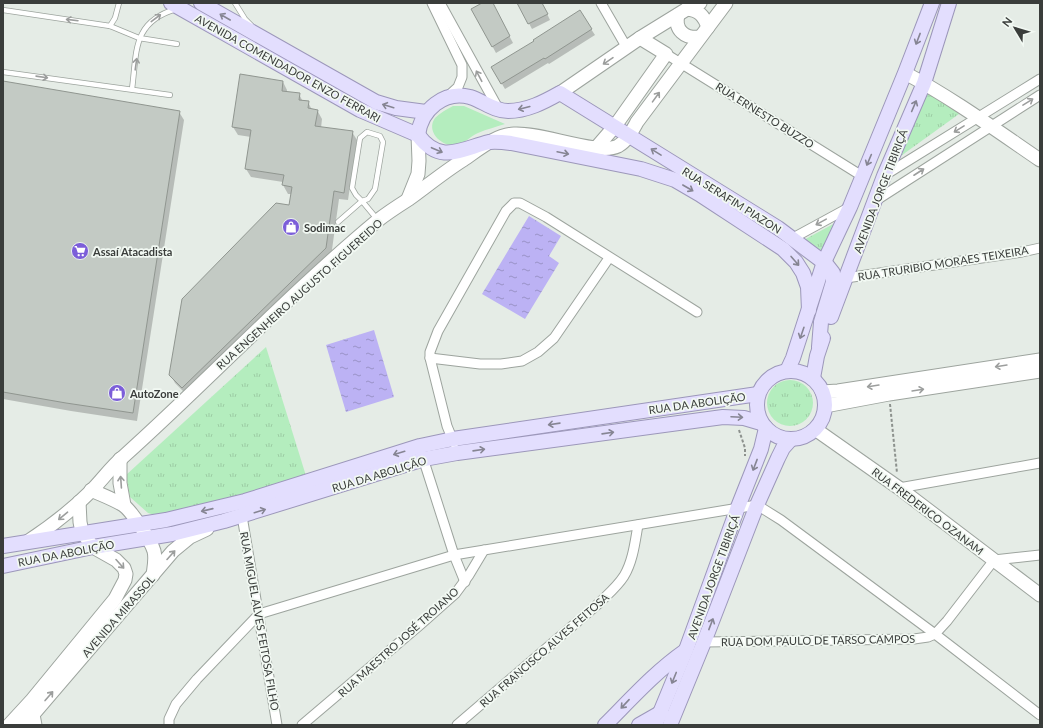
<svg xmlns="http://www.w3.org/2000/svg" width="1043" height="728" font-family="Lato,sans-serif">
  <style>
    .green { fill: #b4edbe }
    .park { fill: url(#park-tufts) }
    .water { fill: url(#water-ripples) }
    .shadow { fill: #0003 }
    .building { fill: #c3cac4; stroke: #909690 }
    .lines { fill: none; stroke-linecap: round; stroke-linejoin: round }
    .lane-casing { stroke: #9da49e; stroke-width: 6 }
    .street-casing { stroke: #9da49e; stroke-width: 11 }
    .secondary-casing { stroke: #9da49e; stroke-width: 15 }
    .primary-casing { stroke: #9c97ba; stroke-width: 16 }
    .path { stroke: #8c918d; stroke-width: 2; stroke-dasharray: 3 2; stroke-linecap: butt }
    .lane { stroke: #fff; stroke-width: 4.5 }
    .street { stroke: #fff; stroke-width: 9 }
    .secondary { stroke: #fff; stroke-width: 13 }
    .primary { stroke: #e3defe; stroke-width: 14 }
    .oneway { stroke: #868593 }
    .oneway2 { stroke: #9c9e9d }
    .labels { text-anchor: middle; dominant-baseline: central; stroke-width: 3.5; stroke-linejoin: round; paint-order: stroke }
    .street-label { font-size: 11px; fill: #3a3d3b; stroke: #f2f9f3 }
    .poi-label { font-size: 11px; font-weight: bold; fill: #3a3d3b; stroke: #f2f9f3; text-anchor: start }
  </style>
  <defs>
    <pattern id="park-tufts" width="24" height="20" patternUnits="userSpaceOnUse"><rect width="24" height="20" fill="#b4edbe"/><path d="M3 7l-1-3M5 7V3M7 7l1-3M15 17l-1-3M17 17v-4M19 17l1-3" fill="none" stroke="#9ccca4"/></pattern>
    <pattern id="water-ripples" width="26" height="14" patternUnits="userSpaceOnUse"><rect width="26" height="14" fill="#bcb2f4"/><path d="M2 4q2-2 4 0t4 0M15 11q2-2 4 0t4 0" fill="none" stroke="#9a92c7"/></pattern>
  </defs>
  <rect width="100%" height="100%" fill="#e5ece6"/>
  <path class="green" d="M453,106H464L505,124C496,127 487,129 478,133C471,136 465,143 457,145C443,148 425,132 435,118C440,113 447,109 453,106Z"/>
  <g class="park">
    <path d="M927,89L959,114L898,158Z"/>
    <path d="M837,222L820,256L800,242Z"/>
    <path d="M266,347L307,479L165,518L148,513L130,497L126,475Z"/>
    <circle cx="790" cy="403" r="23"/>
  </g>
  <g class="water">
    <path d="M529,216L561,236L549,256L559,263L525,319L482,294Z"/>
    <path d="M374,330L394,397L346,412L326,345Z"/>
  </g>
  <g class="shadow">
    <path d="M484,3H492L513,43L496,53L473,10Z"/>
    <path d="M518,3H542L550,20L532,29Z"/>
    <path d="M591,29L595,35L549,64L548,63L505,89L492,67L535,42Z"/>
    <path d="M3,82L179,112L184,120L137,421L71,411L3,399Z"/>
    <path d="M283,82L287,90V92L299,94L303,102H308L312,110H317L322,119L321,128L352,132L357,140L348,200L339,199L331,257L187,395L175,383L170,374L290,206L292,194H288L283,185V182L251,177L246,169L251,137L238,135L233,127Z"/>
  </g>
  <g class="building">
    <path d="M482,3H493L510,36L492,47L471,9Z"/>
    <path d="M517,3H542L548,14L528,24Z"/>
    <path d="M580,10L592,29L545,59L544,58L501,84L491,67L534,41L533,40Z"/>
    <path d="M240,74L283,81L282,91L300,93L299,100L309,101L308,108L318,110L315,126L353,131L344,193L334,191L326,248L182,388L169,375L182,299L276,203L289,205L292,187L282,185L284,175L245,169L251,130L232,127Z"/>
    <path d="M3,81L180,111L133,413L66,403L3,392Z"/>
  </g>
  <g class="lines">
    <g class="lane-casing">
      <g id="lane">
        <path d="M235,3L245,19L251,25"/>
        <path d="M3,10L110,26L139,38L177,44"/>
        <path d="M110,26L115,18L119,3"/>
        <path d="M3,72L170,95"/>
        <path d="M132,89C137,52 132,22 176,9"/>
        <path d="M338,222L362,201L356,195L352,188L360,138L367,132L380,136L383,142L375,189L368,199L362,201L377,219"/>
      </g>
    </g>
    <g class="street-casing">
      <g id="street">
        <path d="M432,3L462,65V77L458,87L447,97"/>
        <path d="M440,3L499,110"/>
        <path d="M601,3L627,48"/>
        <path d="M666,54L862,176"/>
        <path d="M885,175L1040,79"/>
        <path d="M875,201L1040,95"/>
        <path d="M793,238L850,207"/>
        <path d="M846,278L1022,252L1040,248"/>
        <path d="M430,358L480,364H501L522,361L538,352L554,338L609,258"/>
        <path d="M454,443L447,426L430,358V352L438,331L506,211L514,203H520L546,217L697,312"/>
        <path d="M422,455L454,555L465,582"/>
        <path d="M899,488L1040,463"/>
        <path d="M242,516L277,725"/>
        <path d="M704,642L914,639L928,637L935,634L947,621L994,560L1040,555"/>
        <path d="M34,709L37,725"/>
        <path d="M169,725V719L176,704L197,679L259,614L454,555L757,505L781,520L935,634L1040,715"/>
        <path d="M302,725L421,624L455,594L469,575L484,550"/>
        <path d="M457,725L598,604C607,595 617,587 624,576C633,561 635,542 638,525"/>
      </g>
    </g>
    <g class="secondary-casing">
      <g id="secondary">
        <path d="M687,9C699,10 704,16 708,27"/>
        <path d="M678,15C674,30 685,39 700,37"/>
        <path d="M905,73C952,98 996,130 1040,160"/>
        <path d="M560,93L640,38L687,9L700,3"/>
        <path d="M596,148L615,126L666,54L640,38"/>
        <path d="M408,199L418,174L419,161L418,135"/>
        <path d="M822,392L838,391L1040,360"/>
        <path d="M825,406L889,394L1040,371"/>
        <path d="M815,429L899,488L1040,595"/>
        <path d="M120,459V483L124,505"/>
        <path d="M91,490C102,495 113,499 123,505C131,510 151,541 154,551C156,559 154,567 153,575"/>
        <path d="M27,542C50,527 72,510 91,491C102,480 111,467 123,457C209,380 288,295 377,221C387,213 398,206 409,199C427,186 444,172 463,160C478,150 495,135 514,134C541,132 598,156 618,146C627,141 632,131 637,122L726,3"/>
        <path d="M9,725L32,700L115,599L125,580L126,574L124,568L116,560L93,547L82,532L80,522L79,502"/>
        <path d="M24,725L173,551L190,537L207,529"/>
      </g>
    </g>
    <g class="primary-casing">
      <g id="primary">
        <path d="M171,3L360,110L418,135C440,165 461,149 489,142C496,141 504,142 511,143L641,169L675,180L699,194L783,249L796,262L803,273L808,287L809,310"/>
        <path d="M201,3L376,102L396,108L426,112"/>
        <path d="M418,135C421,110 444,90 470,97C483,101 494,111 508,111C527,111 544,102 560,93L778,228L826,264L833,273V282L821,322L819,347"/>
        <path d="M831,317L884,176L924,83L949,3"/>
        <circle cx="791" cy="405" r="34"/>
        <path d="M787,371L793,358L824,262L850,207L905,73L932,3"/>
        <path d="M813,378L817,356L823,338"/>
        <path d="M3,546L166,520L245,501L420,446L453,439L758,394"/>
        <path d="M3,566L93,547L172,534L224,521L424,459L457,453L723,417L744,418L761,423"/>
        <path d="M605,725C631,699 655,672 685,651"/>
        <path d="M639,725L660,713L662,714"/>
        <path d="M655,725L686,650L738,507L761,449L766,428"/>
        <path d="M670,725L704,642L757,505L778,458L783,448L791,439"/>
      </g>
    </g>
    <g class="path">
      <path d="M890,404L897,473"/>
      <path d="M739,430L745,448V456"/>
    </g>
    <use href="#lane" class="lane"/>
    <use href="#street" class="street"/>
    <use href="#secondary" class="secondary"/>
    <use href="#primary" class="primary"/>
  </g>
  <defs><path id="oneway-shaft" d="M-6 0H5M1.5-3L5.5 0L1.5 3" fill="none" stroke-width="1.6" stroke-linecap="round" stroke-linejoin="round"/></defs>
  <g class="oneway">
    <use href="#oneway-shaft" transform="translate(225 17) rotate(-150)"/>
    <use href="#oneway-shaft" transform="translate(918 39) rotate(111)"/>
    <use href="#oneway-shaft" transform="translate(388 106) rotate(-163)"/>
    <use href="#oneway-shaft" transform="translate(914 106) rotate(-67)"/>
    <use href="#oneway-shaft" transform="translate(524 108) rotate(166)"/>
    <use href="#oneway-shaft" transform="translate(437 150) rotate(23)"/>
    <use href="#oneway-shaft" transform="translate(656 152) rotate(-148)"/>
    <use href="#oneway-shaft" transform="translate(563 153) rotate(12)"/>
    <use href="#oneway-shaft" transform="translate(869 160) rotate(113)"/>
    <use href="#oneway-shaft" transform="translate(688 188) rotate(30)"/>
    <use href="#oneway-shaft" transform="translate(795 261) rotate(49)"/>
    <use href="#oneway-shaft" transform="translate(802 333) rotate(109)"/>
    <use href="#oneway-shaft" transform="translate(737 417) rotate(3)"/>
    <use href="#oneway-shaft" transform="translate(554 424) rotate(172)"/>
    <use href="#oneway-shaft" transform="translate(608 433) rotate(-8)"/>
    <use href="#oneway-shaft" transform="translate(479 450) rotate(-8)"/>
    <use href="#oneway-shaft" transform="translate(399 453) rotate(163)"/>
    <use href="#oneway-shaft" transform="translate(755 465) rotate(111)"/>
    <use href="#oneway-shaft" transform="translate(207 510) rotate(167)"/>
    <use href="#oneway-shaft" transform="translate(260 511) rotate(-17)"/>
    <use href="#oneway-shaft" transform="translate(711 624) rotate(-69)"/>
    <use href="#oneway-shaft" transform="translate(674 678) rotate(112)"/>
    <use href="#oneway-shaft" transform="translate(625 704) rotate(133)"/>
  </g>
  <g class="oneway2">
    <use href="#oneway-shaft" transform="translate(156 18) rotate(-37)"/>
    <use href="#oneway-shaft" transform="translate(72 20) rotate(-173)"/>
    <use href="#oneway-shaft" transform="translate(608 61) rotate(146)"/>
    <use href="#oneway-shaft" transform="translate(136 64) rotate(-82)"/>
    <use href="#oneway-shaft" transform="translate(479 76) rotate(-118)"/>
    <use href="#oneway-shaft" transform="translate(42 77) rotate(8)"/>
    <use href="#oneway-shaft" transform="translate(656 97) rotate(-54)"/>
    <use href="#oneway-shaft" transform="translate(1028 102) rotate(-32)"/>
    <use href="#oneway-shaft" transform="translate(959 129) rotate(148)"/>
    <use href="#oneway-shaft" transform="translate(919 172) rotate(-33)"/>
    <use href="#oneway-shaft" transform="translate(821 222) rotate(151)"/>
    <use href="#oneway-shaft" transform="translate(1001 366) rotate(171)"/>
    <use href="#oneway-shaft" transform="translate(873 386) rotate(171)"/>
    <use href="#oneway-shaft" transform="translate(918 390) rotate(-9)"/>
    <use href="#oneway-shaft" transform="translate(121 482) rotate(-94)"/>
    <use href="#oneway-shaft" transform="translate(63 516) rotate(140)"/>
    <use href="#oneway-shaft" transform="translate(171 555) rotate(-48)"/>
    <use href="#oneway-shaft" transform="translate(120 564) rotate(48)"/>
    <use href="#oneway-shaft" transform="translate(49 696) rotate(-49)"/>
  </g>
  <defs>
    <g id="shop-disc" transform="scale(0.9)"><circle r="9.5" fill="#7c5ed9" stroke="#f2f9f3"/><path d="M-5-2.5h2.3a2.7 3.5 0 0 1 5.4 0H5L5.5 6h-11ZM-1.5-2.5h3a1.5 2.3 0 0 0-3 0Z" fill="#fff"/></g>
    <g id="supermarket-disc" transform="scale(0.9)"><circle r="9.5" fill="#7c5ed9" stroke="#f2f9f3"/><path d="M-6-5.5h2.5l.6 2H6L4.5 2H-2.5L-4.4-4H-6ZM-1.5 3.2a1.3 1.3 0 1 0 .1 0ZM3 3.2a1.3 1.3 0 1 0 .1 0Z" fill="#fff"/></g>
  </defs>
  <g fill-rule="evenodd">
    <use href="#shop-disc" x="291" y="227"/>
    <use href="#supermarket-disc" x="80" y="251"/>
    <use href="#shop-disc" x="117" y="393"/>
  </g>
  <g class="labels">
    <g class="street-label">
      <text transform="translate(288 68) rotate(29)">AVENIDA COMENDADOR ENZO FERRARI</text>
      <text transform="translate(765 115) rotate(32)">RUA ERNESTO BUZZO</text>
      <text transform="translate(880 191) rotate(-69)">AVENIDA JORGE TIBIRIÇÁ</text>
      <text transform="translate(732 200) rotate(32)">RUA SERAFIM PIAZON</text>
      <text transform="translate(943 263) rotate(-9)">RUA TRURIBIO MORAES TEIXEIRA</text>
      <text transform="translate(299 294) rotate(-42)">RUA ENGENHEIRO AUGUSTO FIGUEREIDO</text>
      <text transform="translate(697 403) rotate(-8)">RUA DA ABOLIÇÃO</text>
      <text transform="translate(379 474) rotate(-17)">RUA DA ABOLIÇÃO</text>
      <text transform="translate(928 511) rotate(37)">RUA FREDERICO OZANAM</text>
      <text transform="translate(66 553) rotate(-11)">RUA DA ABOLIÇÃO</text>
      <text transform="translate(713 577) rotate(-70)">AVENIDA JORGE TIBIRIÇÁ</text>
      <text transform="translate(118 616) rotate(-49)">AVENIDA MIRASSOL</text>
      <text transform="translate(260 621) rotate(80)">RUA MIGUEL ALVES FEITOSA FILHO</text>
      <text transform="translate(818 640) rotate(-1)">RUA DOM PAULO DE TARSO CAMPOS</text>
      <text transform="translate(398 642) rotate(-42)">RUA MAESTRO JOSÉ TROIANO</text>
      <text transform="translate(544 650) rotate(-41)">RUA FRANCISCO ALVES FEITOSA</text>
    </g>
    <g class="poi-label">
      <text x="304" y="227">Sodimac</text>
      <text x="93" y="251">Assaí Atacadista</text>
      <text x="130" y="393">AutoZone</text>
    </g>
  </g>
  <rect width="1043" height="728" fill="none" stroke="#3a3d3b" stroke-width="8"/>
  <g transform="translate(1015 28) rotate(308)" stroke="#f2f9f3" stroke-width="3" paint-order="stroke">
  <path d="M0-3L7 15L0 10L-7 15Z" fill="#3a3d3b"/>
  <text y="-6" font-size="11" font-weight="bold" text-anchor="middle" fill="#3a3d3b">N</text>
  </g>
</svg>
